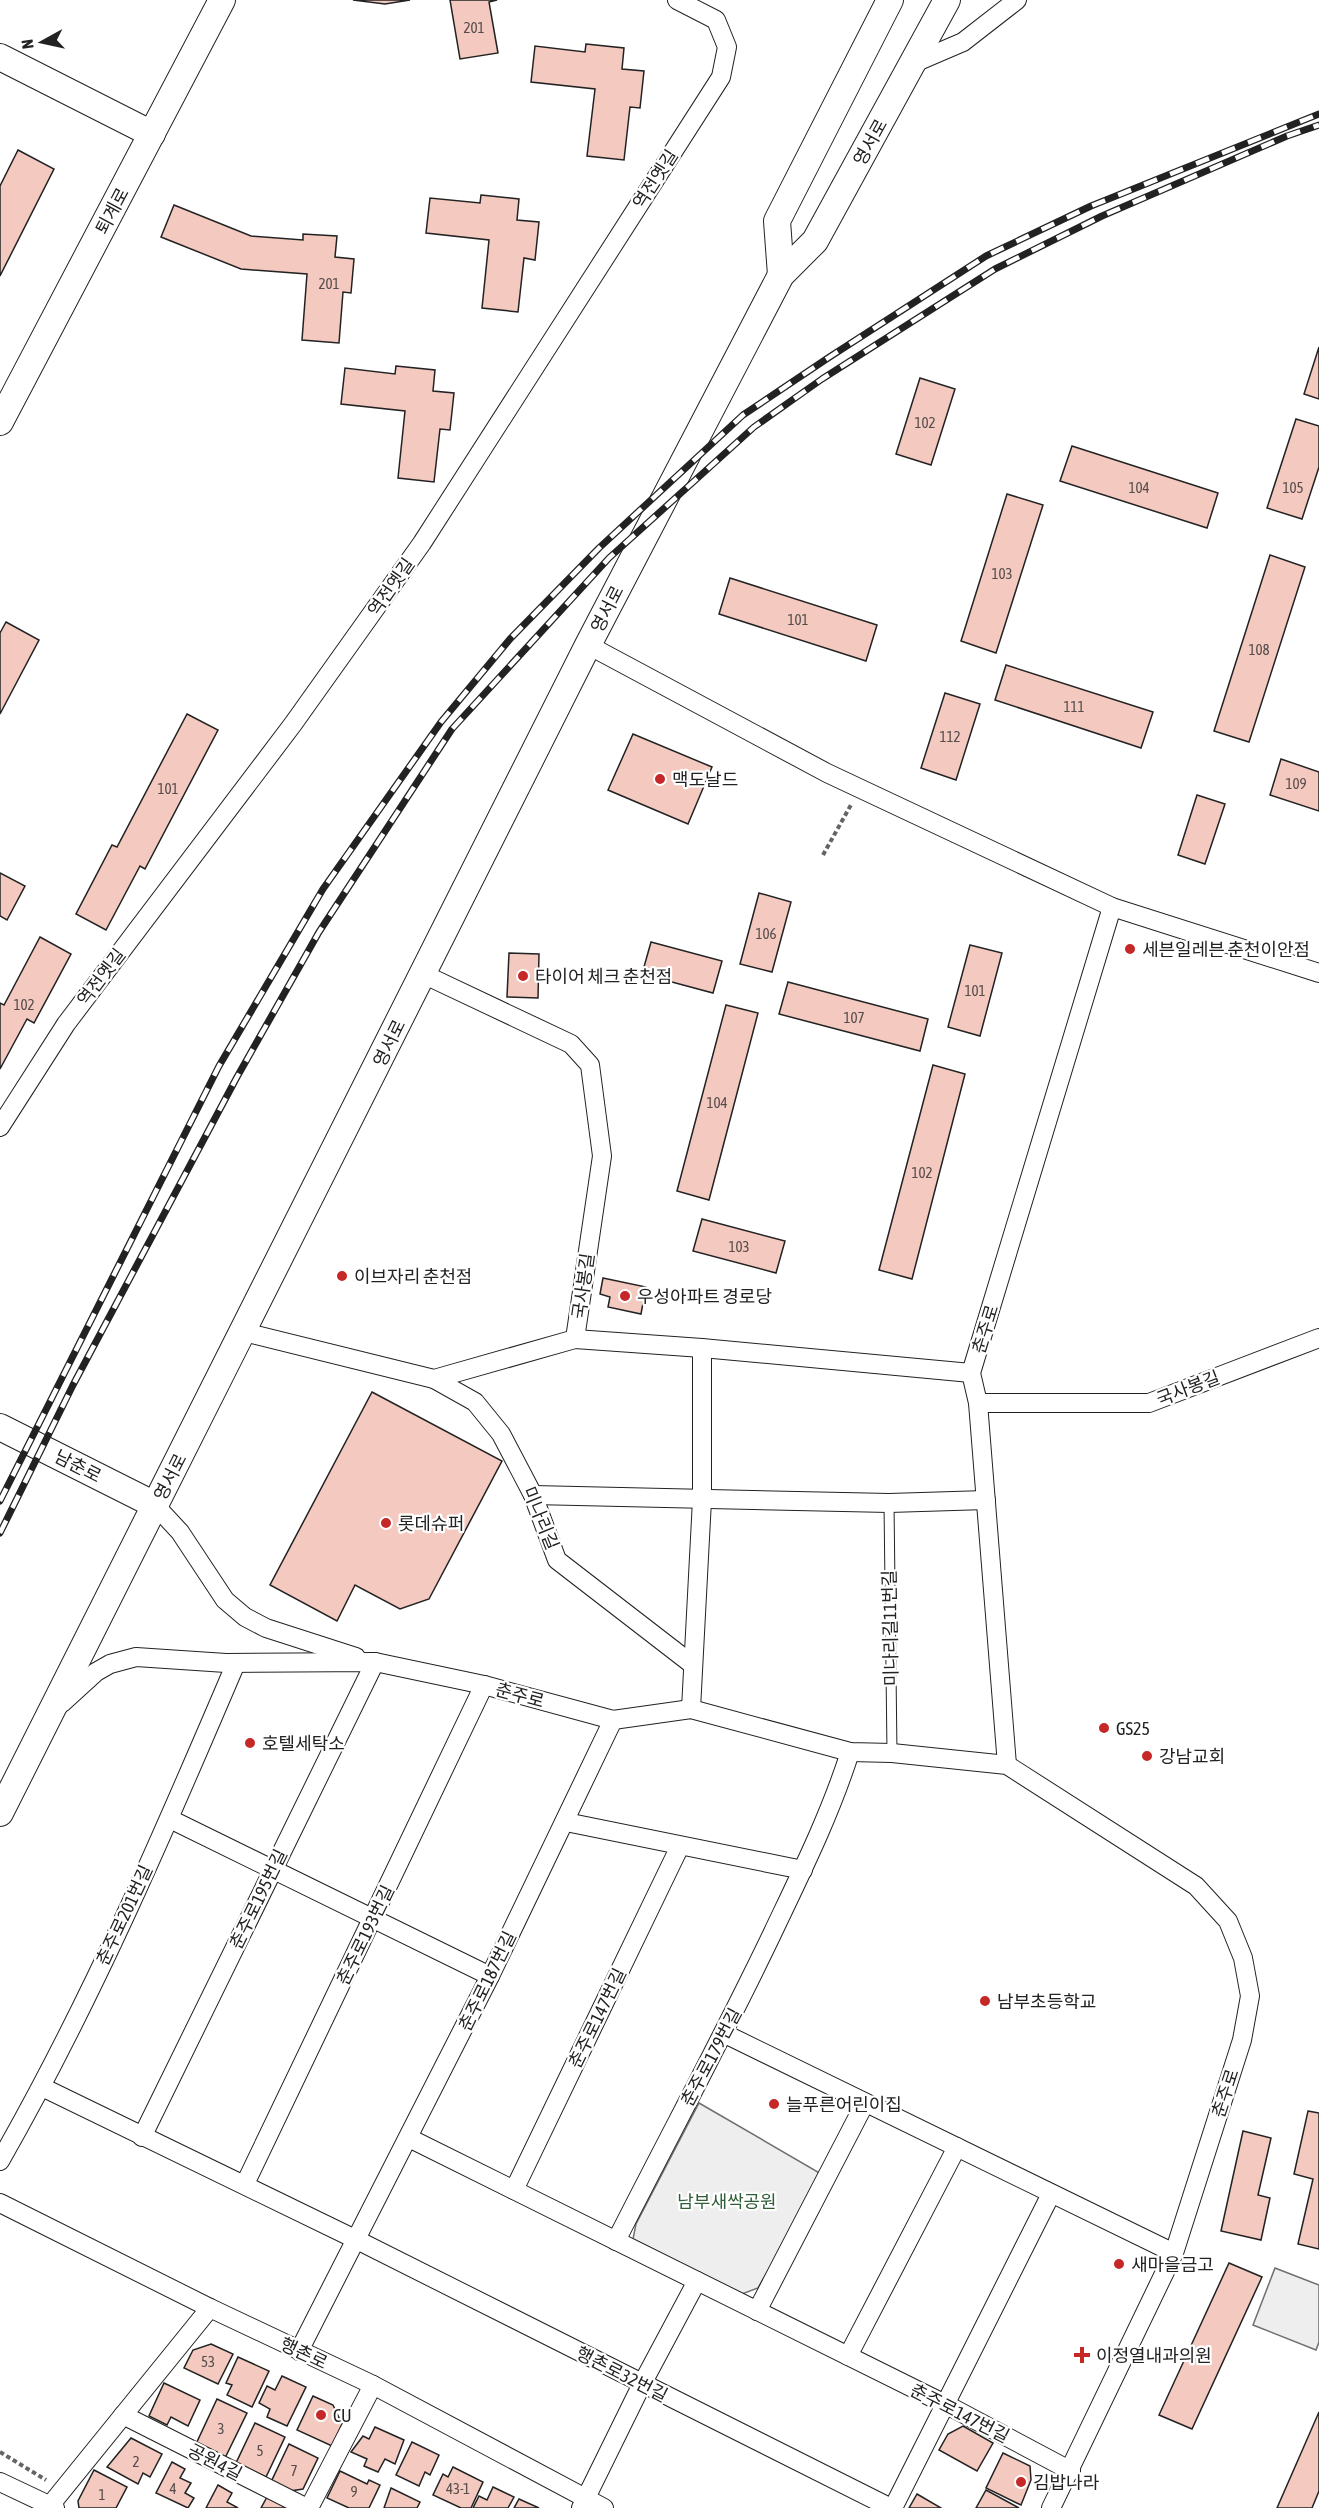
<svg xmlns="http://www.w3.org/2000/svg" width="1319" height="2508" font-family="'Asap Condensed','Noto Sans KR',sans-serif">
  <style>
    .green { fill: #eee; stroke: #6f6f6f; stroke-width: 1.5 }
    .building { fill: #f3c9c0; stroke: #222; stroke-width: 1.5 }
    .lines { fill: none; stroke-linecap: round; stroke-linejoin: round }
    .lane-casing { stroke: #222; stroke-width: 11 }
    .street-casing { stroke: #222; stroke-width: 20 }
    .secondary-casing { stroke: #222; stroke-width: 28 }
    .path { stroke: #646464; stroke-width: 4; stroke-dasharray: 4.5 3; stroke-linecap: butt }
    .lane { stroke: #fff; stroke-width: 9 }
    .street { stroke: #fff; stroke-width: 18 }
    .secondary { stroke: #fff; stroke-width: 26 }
    .rail-casing { stroke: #222; stroke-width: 7 }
    .rail { stroke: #fff; stroke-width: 4.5; stroke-dasharray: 14; stroke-linecap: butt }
    .poi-dot { fill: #c62828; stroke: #fff; stroke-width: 2 }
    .labels { text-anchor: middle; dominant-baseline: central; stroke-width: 4.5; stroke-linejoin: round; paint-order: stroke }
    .number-label { font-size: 15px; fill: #564c4a }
    .street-label { font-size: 18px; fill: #222; stroke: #fff }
    .poi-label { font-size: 18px; fill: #222; stroke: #fff; text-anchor: start }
    .park-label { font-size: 18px; fill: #2f5e38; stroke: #fff }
  </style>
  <rect width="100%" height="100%" fill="#fff"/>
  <g class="green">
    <path d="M699,2103L823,2175L758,2288L742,2294L633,2239L636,2224Z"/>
    <path d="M1275,2268L1319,2285V2342L1316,2350L1253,2325Z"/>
  </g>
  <g class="building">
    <path d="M353,0H410L385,4Z"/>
    <path d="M450,0H497L489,2L498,53L460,59Z"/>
    <path d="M586,44L624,48L622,69L644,71L640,108L630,107L624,160L587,156L595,89L531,82L535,46L585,52Z"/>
    <path d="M18,150L54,169L0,276V186Z"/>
    <path d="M481,195L519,199L517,220L539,222L535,260L524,258L518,312L482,308L489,240L426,233L430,198L480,203Z"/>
    <path d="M174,205L251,236L303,240V234L337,236L335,257L354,259L351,293L343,292L339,343L302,340L307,274L241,269L161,237Z"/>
    <path d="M1319,347V399L1304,394Z"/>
    <path d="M396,366L435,370L433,391L454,393L450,430L440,429L434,482L398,478L405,411L341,404L345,368L395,374Z"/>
    <path d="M920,378L955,389L931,465L896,454Z"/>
    <path d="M1296,419L1319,426V467L1302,519L1267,508Z"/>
    <path d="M1072,446L1218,493L1207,528L1060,481Z"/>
    <path d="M1007,494L1043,505L996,653L961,641Z"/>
    <path d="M1270,555L1305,567L1249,742L1214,731Z"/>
    <path d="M730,578L877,625L866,661L719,614Z"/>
    <path d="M6,622L39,640L0,714V633Z"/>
    <path d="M1006,665L1153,712L1141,748L995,700Z"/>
    <path d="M945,693L980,704L956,780L921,768Z"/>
    <path d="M187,714L218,730L145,869L140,866L106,930L76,914L112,845L117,847Z"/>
    <path d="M633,734L712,767L688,824L608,790Z"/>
    <path d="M1281,759L1319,772V811L1270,795Z"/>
    <path d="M1197,795L1225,804L1205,864L1178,855Z"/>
    <path d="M0,873L25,886L7,920L0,916Z"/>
    <path d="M759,893L791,902L772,972L740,964Z"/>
    <path d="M40,937L71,954L34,1023L27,1019L0,1069V1003L4,1005Z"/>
    <path d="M651,942L722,961L713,993L642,974Z"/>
    <path d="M970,945L1002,953L980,1036L948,1027Z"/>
    <path d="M509,953L539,954L538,998L507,997Z"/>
    <path d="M788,982L928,1019L920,1051L779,1014Z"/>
    <path d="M726,1005L758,1013L709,1200L677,1191Z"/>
    <path d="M933,1065L965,1074L912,1279L879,1270Z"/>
    <path d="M702,1219L785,1241L776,1273L693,1251Z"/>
    <path d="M603,1278L646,1287L641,1314L608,1307L610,1297L600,1294Z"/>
    <path d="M372,1392L502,1461L429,1599L400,1609L355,1585L337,1621L270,1585Z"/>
    <path d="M1308,2111L1319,2113V2249L1298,2244L1313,2179L1294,2174Z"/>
    <path d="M1243,2131L1271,2138L1258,2195L1270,2198L1261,2240L1221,2231Z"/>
    <path d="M1229,2263L1262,2277L1192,2429L1159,2415Z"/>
    <path d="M211,2344L233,2354L218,2384L184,2368L193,2350Z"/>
    <path d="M238,2357L269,2371L252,2407L227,2395L232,2385L226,2383Z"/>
    <path d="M282,2376L306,2387L287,2426L267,2417L270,2409L259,2403L267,2386L275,2390Z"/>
    <path d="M164,2383L200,2400L188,2426L171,2417L167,2425L149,2416Z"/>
    <path d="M313,2396L333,2405L342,2424L332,2446L297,2430Z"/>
    <path d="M217,2399L247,2413L225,2458L196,2444Z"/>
    <path d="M1319,2412V2491L1312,2508H1277Z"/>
    <path d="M255,2423L285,2437L266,2477L236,2463Z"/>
    <path d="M963,2426L993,2443L977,2471L939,2450L948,2434Z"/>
    <path d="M375,2427L404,2440L395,2464L385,2459L378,2472L364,2466L367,2459L351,2452L363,2436L369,2439Z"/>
    <path d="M131,2438L162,2454L150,2477L143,2473L138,2484L107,2467Z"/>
    <path d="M412,2442L439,2455L430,2475L425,2472L419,2486L396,2475Z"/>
    <path d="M289,2444L318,2458L303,2489L290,2491L271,2482Z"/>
    <path d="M1003,2453L1030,2466L1031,2480L1021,2505L986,2488Z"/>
    <path d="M172,2462L185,2469L180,2478L191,2483L185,2493L194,2498L188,2508L156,2493Z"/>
    <path d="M453,2467L483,2482L471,2508H461L433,2495L443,2474L448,2477Z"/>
    <path d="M94,2470L127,2487L116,2508H79L78,2501Z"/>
    <path d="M340,2471L367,2484L369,2480L380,2485L369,2508H349L327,2498Z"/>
    <path d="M218,2485L232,2493L227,2502L238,2508H206Z"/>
    <path d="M493,2487L514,2497L508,2508H473L479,2496L487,2500Z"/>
    <path d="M391,2488L420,2502L417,2508H384Z"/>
    <path d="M986,2490L1019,2508H976Z"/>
    <path d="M917,2494L941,2508H909Z"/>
    <path d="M267,2497L285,2507V2508H261Z"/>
    <path d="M519,2499L539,2508H514Z"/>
  </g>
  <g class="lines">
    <g class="lane-casing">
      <path id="lane" d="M889,1503L892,1753"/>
    </g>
    <g class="street-casing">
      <g id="street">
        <path d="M914,63L963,42L1017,0"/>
        <path d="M588,645L827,773L1112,907L1319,973"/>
        <path d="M423,974L571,1044L590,1065L602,1156L575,1339"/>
        <path d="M0,1127L66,1024L293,724L422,543L721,77L727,47L716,20L677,0"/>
        <path d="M244,1332L434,1379L575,1339L702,1348L971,1373"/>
        <path d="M434,1379L475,1402L501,1434L533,1495L557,1560L693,1665"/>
        <path d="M978,1403H1149L1319,1338"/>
        <path d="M533,1495L889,1503L986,1500"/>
        <path d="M155,1505L180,1532L225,1600L245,1617L266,1628L356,1657"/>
        <path d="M62,1703L96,1672L110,1664L136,1657L226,1663L375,1662L484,1685L613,1720L691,1709L850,1752L892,1753L1007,1765L1196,1886L1228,1921L1243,1958L1250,1996L1242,2040L1174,2253L1051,2508"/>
        <path d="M691,1709L702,1500V1348"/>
        <path d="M1007,1765L978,1403L971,1373L1112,907"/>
        <path d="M170,1819L490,1976"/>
        <path d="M566,1822L803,1870"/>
        <path d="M725,2034L1174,2253"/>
        <path d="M42,2087L355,2239L891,2508"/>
        <path d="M142,2137L375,1662"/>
        <path d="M409,2138L947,2405L1071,2471"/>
        <path d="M0,2161C91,2002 164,1832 236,1663"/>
        <path d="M245,2184L484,1685"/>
        <path d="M514,2190L680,1846"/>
        <path d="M0,2203L210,2308L373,2385L604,2508"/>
        <path d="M616,2241C668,2138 723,2037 773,1932C801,1873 830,1815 850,1752"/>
        <path d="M757,2311L865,2103"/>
        <path d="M299,2351L490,1976L613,1720"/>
        <path d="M848,2356L957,2147"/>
        <path d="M123,2415L307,2508"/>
        <path d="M0,2482L55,2508"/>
        <path d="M48,2508L210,2308"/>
        <path d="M309,2508L373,2385"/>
        <path d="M581,2508L642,2384L697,2281"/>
        <path d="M893,2508L1051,2194"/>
      </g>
    </g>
    <g class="secondary-casing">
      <g id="secondary">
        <path d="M0,57L152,134"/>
        <path d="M781,275L777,221L890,0"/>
        <path d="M0,422L222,0"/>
        <path d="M0,1427L155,1505"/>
        <path d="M0,1813L588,645L781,275L815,241L947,0"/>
      </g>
    </g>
    <g class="path">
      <path d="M823,855L852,803"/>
      <path d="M0,2452L46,2480"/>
    </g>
    <use href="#lane" class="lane"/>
    <use href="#street" class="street"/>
    <use href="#secondary" class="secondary"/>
    <g class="rail-casing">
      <g id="rail">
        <path d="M0,1501L219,1066L323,889L441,722L510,639L599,548L743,415L828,358L986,256L1091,206L1319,114"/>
        <path d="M0,1533L73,1385L237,1077L319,932L452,729L609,558L754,427L822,379L995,269L1102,216L1287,136L1319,125"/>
      </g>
    </g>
    <use href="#rail" class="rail"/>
  </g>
  <g class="poi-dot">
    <circle cx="660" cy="779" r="6"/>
    <circle cx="1130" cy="949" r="6"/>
    <circle cx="523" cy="976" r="6"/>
    <circle cx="342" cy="1276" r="6"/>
    <circle cx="625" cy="1296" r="6"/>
    <circle cx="386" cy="1523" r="6"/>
    <circle cx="1104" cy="1728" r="6"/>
    <circle cx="250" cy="1743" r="6"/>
    <circle cx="1147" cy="1756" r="6"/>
    <circle cx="985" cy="2001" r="6"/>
    <circle cx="774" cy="2104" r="6"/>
    <circle cx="1119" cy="2264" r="6"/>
    <path d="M1079 2346h6v6h6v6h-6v6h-6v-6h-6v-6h6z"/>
    <circle cx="321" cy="2415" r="6"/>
    <circle cx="1021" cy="2482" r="6"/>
  </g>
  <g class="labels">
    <g class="number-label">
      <text x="474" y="27">201</text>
      <text x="329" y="283">201</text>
      <text x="925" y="422">102</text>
      <text x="1139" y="487">104</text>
      <text x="1293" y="487">105</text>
      <text x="1002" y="573">103</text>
      <text x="798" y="619">101</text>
      <text x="1259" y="649">108</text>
      <text x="1074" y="706">111</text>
      <text x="950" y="736">112</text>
      <text x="1296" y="783">109</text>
      <text x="168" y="788">101</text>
      <text x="766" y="933">106</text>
      <text x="975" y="990">101</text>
      <text x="24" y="1004">102</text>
      <text x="854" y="1017">107</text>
      <text x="717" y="1102">104</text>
      <text x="922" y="1172">102</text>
      <text x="739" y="1246">103</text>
      <text x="208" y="2361">53</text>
      <text x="221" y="2428">3</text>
      <text x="260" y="2450">5</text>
      <text x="136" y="2461">2</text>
      <text x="294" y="2470">7</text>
      <text x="173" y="2488">4</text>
      <text x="458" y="2488">43-1</text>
      <text x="354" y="2491">9</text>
      <text x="102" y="2494">1</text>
    </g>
    <g class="street-label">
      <text transform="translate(870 142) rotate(-61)">영서로</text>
      <text transform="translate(655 179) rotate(-57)">역전옛길</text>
      <text transform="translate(112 211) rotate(-62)">퇴계로</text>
      <text transform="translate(391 587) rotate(-55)">역전옛길</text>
      <text transform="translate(607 609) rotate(-63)">영서로</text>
      <text transform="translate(101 977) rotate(-53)">역전옛길</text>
      <text transform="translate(389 1043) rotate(-64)">영서로</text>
      <text transform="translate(583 1286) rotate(-82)">국사봉길</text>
      <text transform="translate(985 1329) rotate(-73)">춘주로</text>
      <text transform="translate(1188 1388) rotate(-21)">국사봉길</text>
      <text transform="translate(78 1466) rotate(27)">남춘로</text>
      <text transform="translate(170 1477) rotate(-63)">영서로</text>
      <text transform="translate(541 1518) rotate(68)">미나리길</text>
      <text transform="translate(890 1628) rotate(-91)">미나리길11번길</text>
      <text transform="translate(520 1695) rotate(15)">춘주로</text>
      <text transform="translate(258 1899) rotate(-64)">춘주로195번길</text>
      <text transform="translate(124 1915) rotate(-65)">춘주로201번길</text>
      <text transform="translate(365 1935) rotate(-64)">춘주로193번길</text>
      <text transform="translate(487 1981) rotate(-64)">춘주로187번길</text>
      <text transform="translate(597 2018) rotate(-64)">춘주로147번길</text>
      <text transform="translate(711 2057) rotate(-62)">춘주로179번길</text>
      <text transform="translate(1225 2093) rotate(-72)">춘주로</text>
      <text transform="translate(304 2353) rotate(25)">행촌로</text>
      <text transform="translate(622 2374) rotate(27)">행촌로32번길</text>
      <text transform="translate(960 2413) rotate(27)">춘주로147번길</text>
      <text transform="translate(215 2462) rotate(27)">공원4길</text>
    </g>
    <g class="poi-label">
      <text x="672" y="779">맥도날드</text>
      <text x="1142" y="949">세븐일레븐 춘천이안점</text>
      <text x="535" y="976">타이어 체크 춘천점</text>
      <text x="354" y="1276">이브자리 춘천점</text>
      <text x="637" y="1296">우성아파트 경로당</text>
      <text x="398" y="1523">롯데슈퍼</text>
      <text x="1116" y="1728">GS25</text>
      <text x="262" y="1743">호텔세탁소</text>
      <text x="1159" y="1756">강남교회</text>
      <text x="997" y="2001">남부초등학교</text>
      <text x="786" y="2104">늘푸른어린이집</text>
      <text x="1131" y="2264">새마을금고</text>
      <text x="1096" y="2355">이정열내과의원</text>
      <text x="333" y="2415">CU</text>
      <text x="1033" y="2482">김밥나라</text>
    </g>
    <g class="park-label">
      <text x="727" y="2201">남부새싹공원</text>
    </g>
  </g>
  <g transform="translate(42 42) rotate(262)" stroke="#ffffff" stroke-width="4.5" paint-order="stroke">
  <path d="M0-4.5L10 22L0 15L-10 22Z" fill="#222222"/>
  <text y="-9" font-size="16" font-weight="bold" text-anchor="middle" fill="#222222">N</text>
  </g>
</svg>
